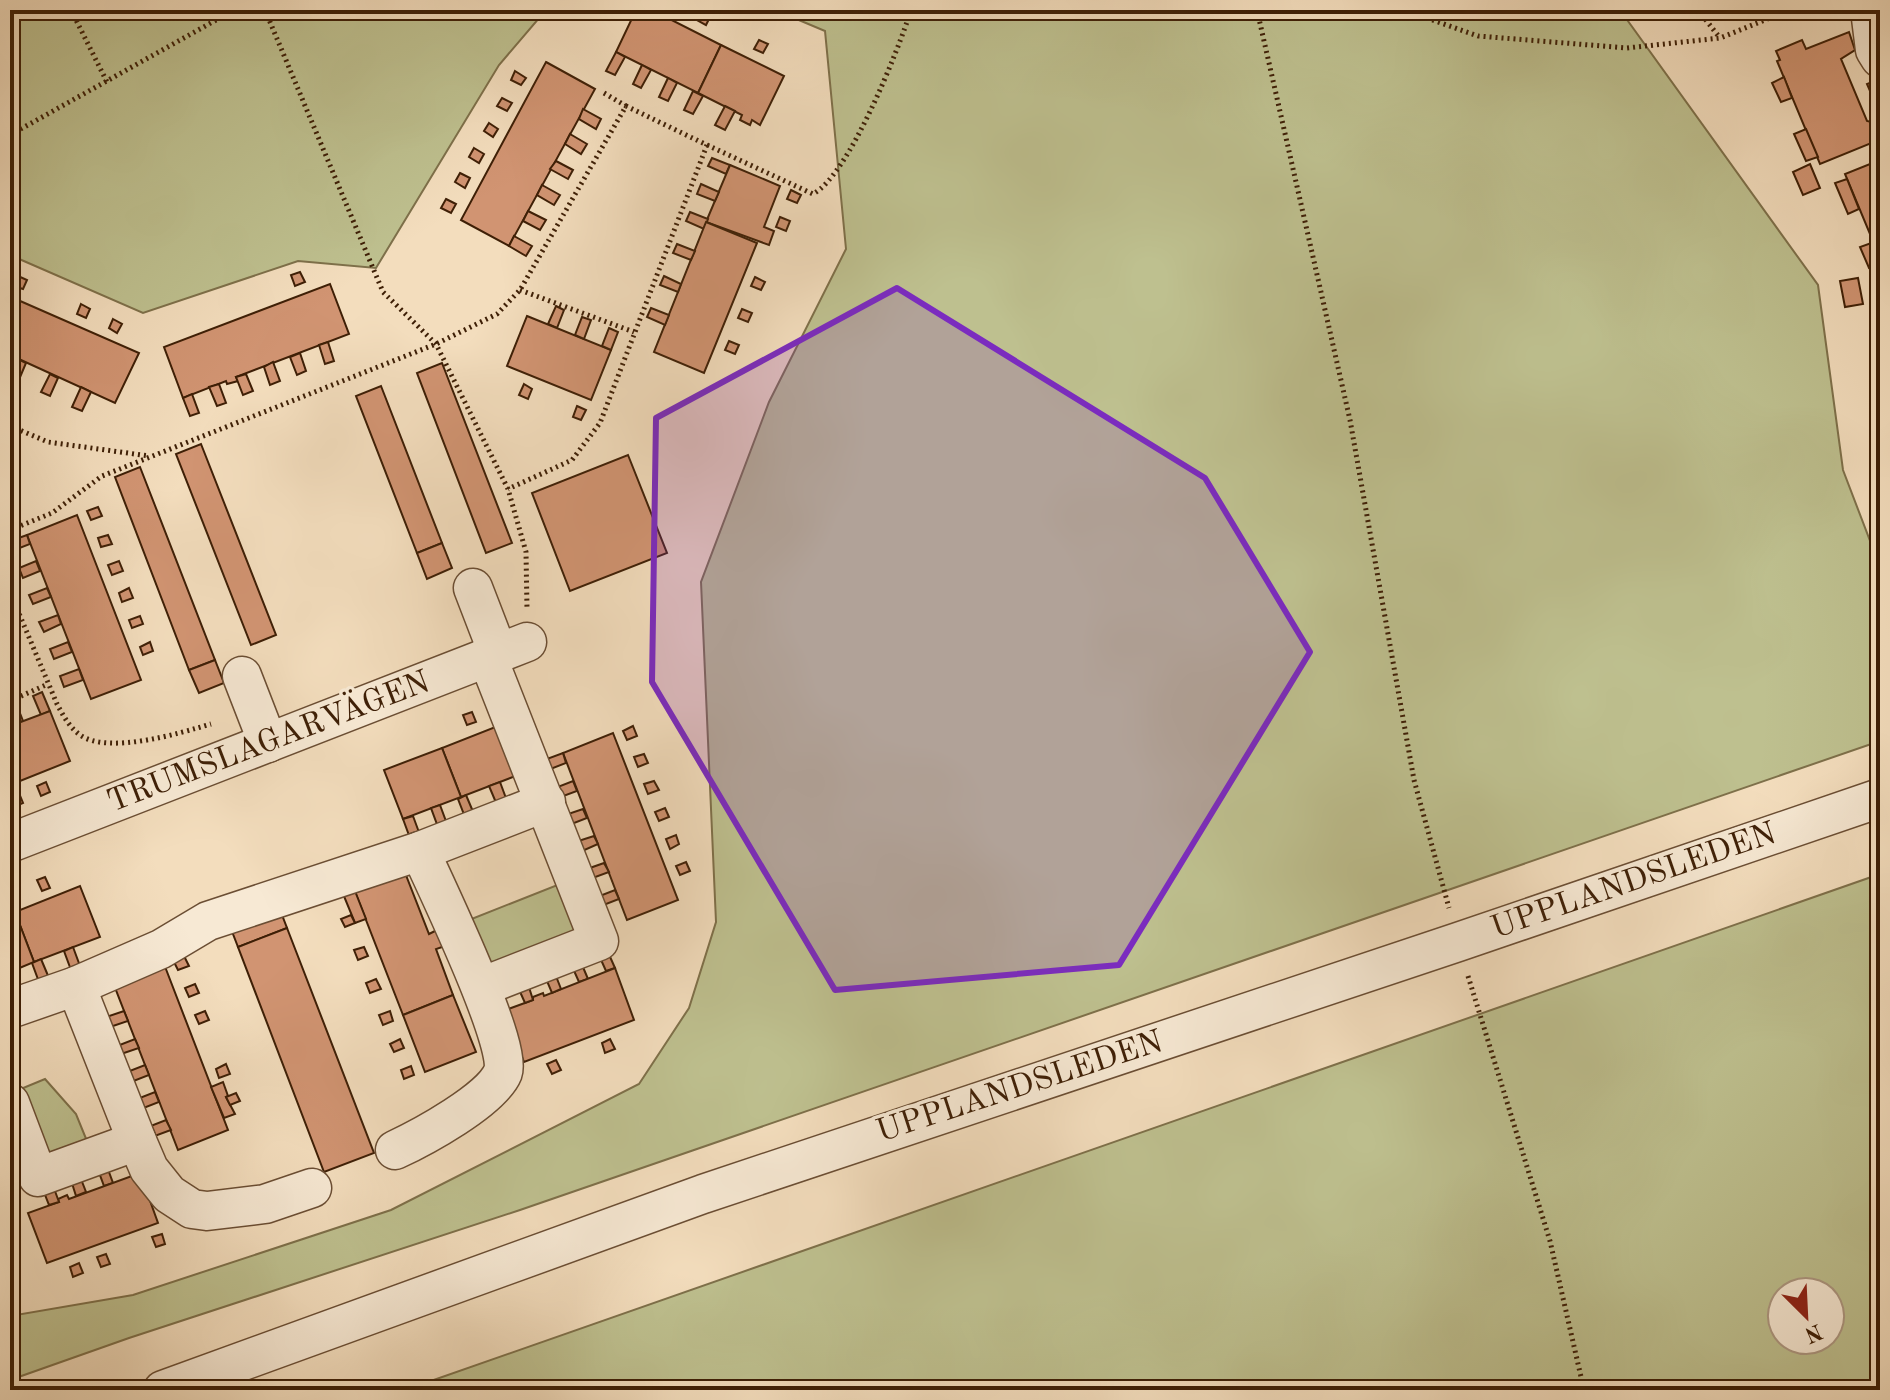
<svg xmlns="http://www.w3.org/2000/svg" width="1890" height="1400" font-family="'Old Standard TT',serif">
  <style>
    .green { fill: #bec08f; stroke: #7e704a; stroke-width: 2; fill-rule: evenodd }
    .building { fill: #d19472; stroke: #3e1f06; stroke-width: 2 }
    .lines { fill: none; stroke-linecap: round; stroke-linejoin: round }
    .minor-casing { stroke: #6b4e34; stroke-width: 41 }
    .path { stroke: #3e1f06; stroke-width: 5; stroke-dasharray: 2 4; stroke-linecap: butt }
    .minor { stroke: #f7e9d4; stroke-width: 38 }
    .marked { fill: #7b2cbf; fill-opacity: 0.2; stroke: #7b2cbf; stroke-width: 6; stroke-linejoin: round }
    .labels { text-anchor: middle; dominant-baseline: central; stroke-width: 7; stroke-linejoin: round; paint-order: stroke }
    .street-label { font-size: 32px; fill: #3e1f06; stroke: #f7e9d4 }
  </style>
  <rect width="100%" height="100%" fill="#f3ddbd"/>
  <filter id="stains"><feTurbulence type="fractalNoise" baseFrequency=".0025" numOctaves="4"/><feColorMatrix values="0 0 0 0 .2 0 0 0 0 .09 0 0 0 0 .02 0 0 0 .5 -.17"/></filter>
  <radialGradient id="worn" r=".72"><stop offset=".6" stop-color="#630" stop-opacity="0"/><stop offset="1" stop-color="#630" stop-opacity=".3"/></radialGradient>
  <g class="green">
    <path d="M10,10H546L499,65L376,268L298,261L143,313L10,255Z"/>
    <path d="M775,10H1620L1818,285L1843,470L1880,567V741L520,1210L129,1338L10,1380V1316L133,1295L391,1210L639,1084L689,1008L716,922L701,582L769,402L846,249L825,31Z"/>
    <path d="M1880,874V1390H405ZM1830,1292V1340H1782V1292Z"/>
    <path d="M570,880L580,906L574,936L494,968L459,924Z"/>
    <path d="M45,1079L76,1114L89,1146L51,1161L11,1093Z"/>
  </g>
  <g class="building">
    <path d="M636,10H652L721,45L698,93L616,52Z"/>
    <path d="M702,11L711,15L706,25L697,20Z"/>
    <path d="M1849,32L1855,50L1841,59L1867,121L1871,122L1880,118V137L1877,138L1879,140L1820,164L1777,61L1780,60L1776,51L1802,40L1806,49Z"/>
    <path d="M759,40L768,44L763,53L754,49Z"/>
    <path d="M721,45L784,76L760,125L752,120L750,125L740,120L742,115L698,93Z"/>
    <path d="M616,52L625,57L615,75L606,71Z"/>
    <path d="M546,62L595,89L509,246L461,220Z"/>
    <path d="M642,65L651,70L641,88L633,84Z"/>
    <path d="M515,71L526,78L521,85L511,80Z"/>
    <path d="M1784,77L1792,98L1781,102L1772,83Z"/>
    <path d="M668,78L677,83L668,101L659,97Z"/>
    <path d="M1880,79V98L1874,100L1867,84Z"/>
    <path d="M693,91L703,96L693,114L684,110Z"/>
    <path d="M502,98L512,103L507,111L497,106Z"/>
    <path d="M725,106L735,111L725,130L715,125Z"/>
    <path d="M583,109L601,119L596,129L579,119Z"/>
    <path d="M489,123L498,129L493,137L484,131Z"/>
    <path d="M1806,129L1818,157L1806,161L1794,134Z"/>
    <path d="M570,134L587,144L581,154L565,144Z"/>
    <path d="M474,148L484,154L479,163L469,157Z"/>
    <path d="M712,158L730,165L726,174L708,166Z"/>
    <path d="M1880,160V258L1845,174Z"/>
    <path d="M556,161L573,170L568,179L550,169Z"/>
    <path d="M1810,164L1820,188L1803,195L1793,172Z"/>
    <path d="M730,165L780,186L764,227L774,231L769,245L706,222Z"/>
    <path d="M460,173L470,178L465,188L455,182Z"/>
    <path d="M1847,179L1859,209L1848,214L1835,183Z"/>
    <path d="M701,184L719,192L715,201L697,194Z"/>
    <path d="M542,185L560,195L554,205L537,195Z"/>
    <path d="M791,190L801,195L797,203L787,199Z"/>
    <path d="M446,199L456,204L451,213L441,208Z"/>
    <path d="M528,211L546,220L540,230L523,221Z"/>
    <path d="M690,212L708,219L704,229L686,221Z"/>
    <path d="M780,217L790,221L786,231L776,227Z"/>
    <path d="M706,222L757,243L704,373L654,352Z"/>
    <path d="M514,236L532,246L526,256L509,246Z"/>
    <path d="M1874,242L1880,263L1869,268L1860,247Z"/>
    <path d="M677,244L695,251L691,260L673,253Z"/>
    <path d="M300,272L305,282L295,286L291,275Z"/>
    <path d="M18,276L27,280L23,289L13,286Z"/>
    <path d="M664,276L681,284L678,292L660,285Z"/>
    <path d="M755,277L765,282L761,290L751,286Z"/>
    <path d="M1858,278L1863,304L1845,307L1840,281Z"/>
    <path d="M330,284L349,334L236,377L238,381L227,384L226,381L183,398L164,347Z"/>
    <path d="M11,297L139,353L115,403L10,355Z"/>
    <path d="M81,304L90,309L86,318L77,314Z"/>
    <path d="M556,306L564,310L557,328L548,324Z"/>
    <path d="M651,308L669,315L665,325L647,317Z"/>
    <path d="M742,309L752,313L748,322L738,318Z"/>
    <path d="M527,316L611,350L591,400L507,366Z"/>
    <path d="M582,317L591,320L584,339L575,335Z"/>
    <path d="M113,319L122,324L117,333L109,328Z"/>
    <path d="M609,328L618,332L611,350L602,346Z"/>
    <path d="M729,341L739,345L735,354L725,350Z"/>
    <path d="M328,342L334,361L325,364L319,345Z"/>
    <path d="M300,353L306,371L297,375L290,357Z"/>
    <path d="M18,359L26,363L18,382L10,375Z"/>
    <path d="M273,362L280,381L270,385L264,367Z"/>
    <path d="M442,363L512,543L486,553L417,373Z"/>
    <path d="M50,374L58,378L50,396L41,392Z"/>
    <path d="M246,374L253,391L243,395L236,377Z"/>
    <path d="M219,384L226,403L217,406L209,387Z"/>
    <path d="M524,384L532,389L528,399L519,395Z"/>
    <path d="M381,386L442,543L417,553L356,396Z"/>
    <path d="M81,387L91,392L82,411L72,407Z"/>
    <path d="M192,394L199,413L190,416L183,398Z"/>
    <path d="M577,406L586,410L581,420L573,417Z"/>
    <path d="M201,444L276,635L251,645L176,454Z"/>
    <path d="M628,455L667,553L570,591L532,493Z"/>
    <path d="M140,467L215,660L189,670L115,477Z"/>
    <path d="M98,507L102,516L91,520L87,511Z"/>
    <path d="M77,515L141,680L91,699L27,535Z"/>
    <path d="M27,535L30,544L12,551L10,541Z"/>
    <path d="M108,535L112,544L101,547L98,538Z"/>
    <path d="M442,543L452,568L427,579L417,553Z"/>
    <path d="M36,561L40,571L23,578L19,568Z"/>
    <path d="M119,561L123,571L112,575L108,565Z"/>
    <path d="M47,588L51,597L33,604L29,595Z"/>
    <path d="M129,588L133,598L122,602L119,593Z"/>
    <path d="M58,615L61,624L44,632L39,622Z"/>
    <path d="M140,616L143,624L132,628L129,620Z"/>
    <path d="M68,642L72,652L54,659L50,649Z"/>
    <path d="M150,642L153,651L143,655L140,647Z"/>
    <path d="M215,660L224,683L199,693L189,670Z"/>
    <path d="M79,669L83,680L64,687L60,676Z"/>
    <path d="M42,692L50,711L41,715L33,696Z"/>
    <path d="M16,703L23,721L14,725L10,716V705Z"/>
    <path d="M50,711L70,761L10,785V726Z"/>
    <path d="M472,712L476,722L467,725L463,715Z"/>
    <path d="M508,722L526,772L461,797L442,748Z"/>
    <path d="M633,726L637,736L627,740L623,731Z"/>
    <path d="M613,733L678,900L627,920L563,753Z"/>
    <path d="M442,748L461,797L403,819L384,770Z"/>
    <path d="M563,753L566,763L548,770L544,760Z"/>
    <path d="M644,754L648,763L638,767L634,757Z"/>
    <path d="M573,781L577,791L558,798L555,788Z"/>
    <path d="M654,781L659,790L648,794L644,784Z"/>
    <path d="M46,782L50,792L41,796L37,786Z"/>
    <path d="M500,782L507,801L497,805L489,786Z"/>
    <path d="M19,793L23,803L14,807L10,796Z"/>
    <path d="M466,795L474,814L465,817L458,799Z"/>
    <path d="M440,805L447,824L438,827L431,808Z"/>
    <path d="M665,808L669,817L659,821L655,812Z"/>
    <path d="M583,809L587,818L569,825L565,815Z"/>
    <path d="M413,816L420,835L410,838L403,819Z"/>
    <path d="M676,835L679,844L670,849L666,839Z"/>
    <path d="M594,836L598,844L580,852L575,842Z"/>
    <path d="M686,862L690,871L680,875L676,866Z"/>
    <path d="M604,863L609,872L590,879L587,869Z"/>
    <path d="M402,865L429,934L439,929L445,946L436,949L453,995L403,1015L352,884Z"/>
    <path d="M45,877L50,888L42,891L37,880Z"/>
    <path d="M80,886L100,937L34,962L15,912Z"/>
    <path d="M353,886L366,919L355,923L341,889Z"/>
    <path d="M615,890L619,899L601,906L597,897Z"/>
    <path d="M277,902L287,928L238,947L228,921Z"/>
    <path d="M15,912L34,962L10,972V914Z"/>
    <path d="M351,915L355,923L345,927L341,919Z"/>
    <path d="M287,928L374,1153L324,1172L238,947Z"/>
    <path d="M73,947L80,966L71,970L64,951Z"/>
    <path d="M364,947L368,956L358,960L354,950Z"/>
    <path d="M607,950L615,968L606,971L598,953Z"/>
    <path d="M184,956L189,966L178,970L173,960Z"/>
    <path d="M41,959L49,978L39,982L32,963Z"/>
    <path d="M580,960L588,979L579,982L571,964Z"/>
    <path d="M164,964L228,1130L178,1150L114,985Z"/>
    <path d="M615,968L634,1020L524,1062L503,1011L533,1000V997L543,993L544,996Z"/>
    <path d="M14,970L21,989L10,992V972Z"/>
    <path d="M554,971L561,989L552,993L544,974Z"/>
    <path d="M376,979L381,989L370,993L366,983Z"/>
    <path d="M527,981L533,1000L525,1003L517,985Z"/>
    <path d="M195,984L199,993L189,997L185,988Z"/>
    <path d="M453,995L476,1052L425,1072L403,1015Z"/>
    <path d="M124,1011L128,1021L110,1027L106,1017Z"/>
    <path d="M205,1011L209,1020L199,1024L195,1015Z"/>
    <path d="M390,1011L393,1021L383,1025L379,1015Z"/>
    <path d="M135,1039L139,1048L121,1054L117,1046Z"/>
    <path d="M400,1039L404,1048L394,1052L390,1044Z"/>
    <path d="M610,1039L615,1049L605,1053L602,1043Z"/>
    <path d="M556,1060L561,1070L552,1074L547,1064Z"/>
    <path d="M226,1064L230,1074L219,1078L216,1069Z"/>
    <path d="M145,1065L149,1075L131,1082L127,1072Z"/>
    <path d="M411,1066L414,1075L404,1079L401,1070Z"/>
    <path d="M223,1082L228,1096L226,1097L235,1114L224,1118L211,1087Z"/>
    <path d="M155,1092L159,1102L141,1109L137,1099Z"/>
    <path d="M236,1093L240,1101L230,1105L226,1097Z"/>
    <path d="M166,1120L171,1130L152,1137L148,1127Z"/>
    <path d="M106,1164L113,1183L104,1186L97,1167Z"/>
    <path d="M140,1173L158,1223L47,1263L28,1213L59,1202L58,1199L67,1195L69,1199Z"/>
    <path d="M79,1174L86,1192L76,1196L70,1177Z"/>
    <path d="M52,1183L59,1202L49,1205L42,1187Z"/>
    <path d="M162,1234L165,1244L156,1247L152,1237Z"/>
    <path d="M106,1254L110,1264L101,1267L97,1257Z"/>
    <path d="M79,1263L83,1273L73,1277L70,1267Z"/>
  </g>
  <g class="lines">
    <g class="minor-casing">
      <g id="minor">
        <path d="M1870,10L1875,50L1880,58"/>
        <path d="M473,588L498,653"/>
        <path d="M242,676L268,743"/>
        <path d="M10,843L527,642"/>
        <path d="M76,986L137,1141L149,1169L169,1194L192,1209L207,1211L265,1204L312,1188"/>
        <path d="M481,987L599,941L487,656"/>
        <path d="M10,1009L76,986L161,949L208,921L420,851L546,802"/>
        <path d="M10,1103L38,1177L137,1141"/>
        <path d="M395,1150C421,1138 492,1100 503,1072C513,1046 435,884 420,851"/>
        <path d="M163,1390L703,1194L1458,942L1880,798"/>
      </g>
    </g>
    <g class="path">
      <path d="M71,10L107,82"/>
      <path d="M265,10L383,292L436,344L508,489L526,552L527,609"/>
      <path d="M1257,10L1350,420L1414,780L1449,908"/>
      <path d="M1404,10L1478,36L1627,48L1720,38L1790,10"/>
      <path d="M1698,10L1720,38"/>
      <path d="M604,93L626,106"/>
      <path d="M10,135L234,10"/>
      <path d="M707,145L813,194C849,175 898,51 911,10"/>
      <path d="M520,290L634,332"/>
      <path d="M10,426L48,442L149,456"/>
      <path d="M10,530L52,513L102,476L436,344L497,314L520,290L626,106L707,145L600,423L572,460L508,489"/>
      <path d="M10,592L57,704C63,715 69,727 80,735C109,755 180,733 211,724"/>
      <path d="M10,701L48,684"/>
      <path d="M1468,976L1550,1241L1584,1390"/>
    </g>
    <use href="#minor" class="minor"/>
  </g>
  <path class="marked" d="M897,288L1205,478L1310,652L1119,965L835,990L652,682L656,418Z"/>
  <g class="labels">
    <g class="street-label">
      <text transform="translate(269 743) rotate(-21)">TRUMSLAGARVÄGEN</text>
      <text transform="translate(1634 882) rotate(-19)">UPPLANDSLEDEN</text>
      <text transform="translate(1020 1088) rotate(-18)">UPPLANDSLEDEN</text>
    </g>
  </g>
  <rect width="1890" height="1400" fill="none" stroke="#f3ddbd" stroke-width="40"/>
  <rect x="12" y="12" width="1866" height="1376" fill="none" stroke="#3e1f06" stroke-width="4"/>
  <rect x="20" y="20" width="1850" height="1360" fill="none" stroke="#3e1f06" stroke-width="2"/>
  <g transform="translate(1806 1316) rotate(156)"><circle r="38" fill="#f7e9d4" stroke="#ad9882" stroke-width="2"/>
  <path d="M0-6L14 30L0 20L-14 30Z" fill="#8f2418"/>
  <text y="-12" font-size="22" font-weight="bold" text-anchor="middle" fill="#3e1f06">N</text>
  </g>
  <rect width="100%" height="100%" filter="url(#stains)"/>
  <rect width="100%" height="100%" fill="url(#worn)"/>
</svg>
